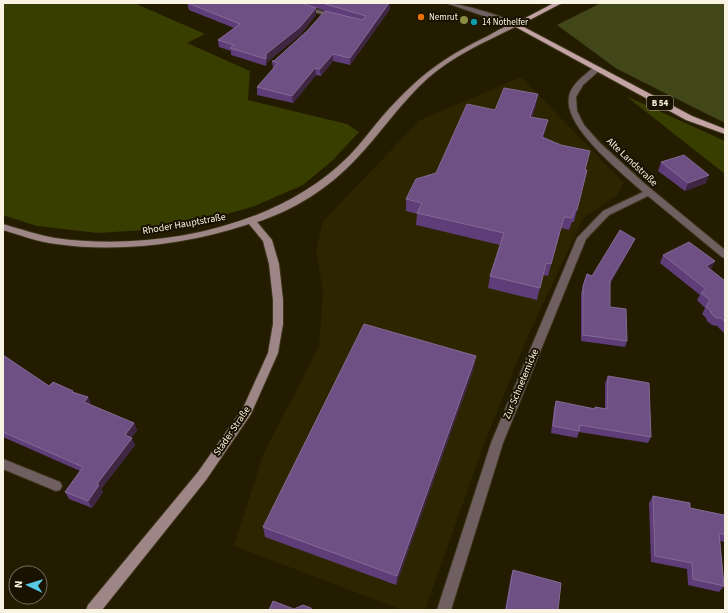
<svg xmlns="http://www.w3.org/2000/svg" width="728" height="613" font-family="'Source Sans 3',sans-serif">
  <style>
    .built { fill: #2d2400 }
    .green { fill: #383d00 }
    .forest { fill: #424719 }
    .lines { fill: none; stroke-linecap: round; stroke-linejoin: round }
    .street-casing { stroke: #3d361c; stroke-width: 2 }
    .secondary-casing { stroke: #3d361c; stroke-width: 2 }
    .primary-casing { stroke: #3d361c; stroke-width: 2 }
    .street { fill: #6f5f60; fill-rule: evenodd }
    .secondary { fill: #9f8686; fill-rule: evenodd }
    .primary { fill: #c4a3a4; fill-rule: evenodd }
    .tree { fill: #898d41 }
    .wall { fill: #5e3d79 }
    .shaded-wall { fill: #3f2744 }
    .building { fill: #6e5084; stroke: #846a93 }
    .food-dot { fill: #e8710a; stroke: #1a1200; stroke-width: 1.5 }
    .culture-dot { fill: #0f9aa8; stroke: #1a1200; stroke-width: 1.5 }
    .labels { text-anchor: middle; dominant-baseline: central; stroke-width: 4; stroke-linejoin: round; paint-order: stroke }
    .far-poi-label { font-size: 9px; fill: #f8f3e2; stroke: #1a1200; text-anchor: start }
    .shield { fill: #1a1200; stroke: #b5b09e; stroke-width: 1 }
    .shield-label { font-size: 9px; font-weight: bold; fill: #f8f3e2 }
    .street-label { font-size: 10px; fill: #f8f3e2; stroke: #1a1200 }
  </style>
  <rect width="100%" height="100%" fill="#231c01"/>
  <path class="built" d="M521,77L624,183L617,195L584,217L527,338L485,441L425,610H402L234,546L263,455L319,346L323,291L316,250L323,221L420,120Z"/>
  <g class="green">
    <path d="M3,3H134L205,34L187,43L250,71L248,100L347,124L359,132L333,160L303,185L252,207L177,228L98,233L37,226L3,215Z"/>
    <path d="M626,96L725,141V174Z"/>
  </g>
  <path class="forest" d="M601,3H725V123L617,69L557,25Z"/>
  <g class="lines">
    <g class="street-casing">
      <g id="street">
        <path d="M283,3H293L338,16L335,18Z"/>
        <path d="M446,3C459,3 508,17 518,25L513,26Z"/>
        <path d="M594,67H600L601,69L583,85L576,97L577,111L584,125L600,143L645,184L725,250V258L722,257L648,196L609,215L586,239L503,443L451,610H437L491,443L577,238L603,211L643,192C623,174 563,127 569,97C571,84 585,75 594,67Z"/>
        <path d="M3,459L60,482L62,486L60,490L56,491L3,469Z"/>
      </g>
    </g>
    <g class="secondary-casing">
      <path id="secondary" d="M515,23L518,25L517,26C487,41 454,55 428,78C401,102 381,133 356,159C329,188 294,210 257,222L272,240L279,264L283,300V324L278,353L251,414L206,480L102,610H86L88,605L198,472L243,408L268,353L273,324V300L269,264L263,241L249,224C188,244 120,253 56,244C38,242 20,235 3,230V224C20,229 38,235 55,238C152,252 277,228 348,157C363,142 375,124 389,109C421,74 446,56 488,36C496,31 506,26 515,23Z"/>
    </g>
    <g class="primary-casing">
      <path id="primary" d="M554,3H562L520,25L692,116L725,129V134L686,120L512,25Z"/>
    </g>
    <use href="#street" class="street"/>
    <use href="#secondary" class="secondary"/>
    <use href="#primary" class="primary"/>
  </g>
  <circle class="tree" cx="464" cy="20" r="4"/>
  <g class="wall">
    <path d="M187,3H390V9L350,65L333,61L321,76L316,75L293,103L257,95V87L273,69V68L272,61H274L307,31L325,11L316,8V15L301,34L267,62L266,66L231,55V51L219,47L218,40L234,28L189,10Z"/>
    <path d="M536,106L532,117L548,120L543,138L585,170H587L574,222H572L569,230L561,228L548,276L543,275L537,300L488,288L490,276L500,245L416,225L417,214L406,211V199L436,173L495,110Z"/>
    <path d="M661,162L706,183L685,191L658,171Z"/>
    <path d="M632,245L610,284V307L627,341L625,347L581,341V293L587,274L592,276Z"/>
    <path d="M663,255L715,261L710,269L725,281V334L717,326L712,325L707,321L706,318L702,314L705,308L697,300L700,295L660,263Z"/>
    <path d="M3,355L49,386L73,391L74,392L88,397L91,405H90L134,423L137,430L131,438L135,445L101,489L103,492L92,508L69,499L65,492L80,471L3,437Z"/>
    <path d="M474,368L396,585L265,537L263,527Z"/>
    <path d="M608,376L651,437L648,443L579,432L577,438L551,433L554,408L556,401L594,409L595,407L605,409V383Z"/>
    <path d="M653,496L690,508L725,521V540L724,542L720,541L724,586L719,592L688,585L687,569L651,562L649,503Z"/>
    <path d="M513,570L558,610H505L511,576Z"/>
  </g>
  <g class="shaded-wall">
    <path d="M389,3H390V9L350,65V58Z"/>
    <path d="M316,8V15L301,34L267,62L266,66V54Z"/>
    <path d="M333,54V61L321,76L320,69Z"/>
    <path d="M315,68L316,75L293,103L292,96Z"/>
    <path d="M538,94L536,106L528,129L530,117Z"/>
    <path d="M548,120L545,132L540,149L542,137Z"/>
    <path d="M709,175L706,183L685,191L688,183Z"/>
    <path d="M635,239L632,245L608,288L610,281Z"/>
    <path d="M715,261L711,269L702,274L706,266Z"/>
    <path d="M476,356L474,368L396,585L397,576Z"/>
    <path d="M88,397L91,405L87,409L84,402Z"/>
    <path d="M134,423L137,430L128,442L125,435Z"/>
    <path d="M132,438L135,445L101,489L103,492L92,508L88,501L97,484Z"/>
  </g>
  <g class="building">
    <path d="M188,3H301L316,8L300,27L266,54V59L230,48L234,45L218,40L240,24Z"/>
    <path d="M322,3H389L350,58L333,54L320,69L315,68L292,96L257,87L278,63L272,61H274L307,31L325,11L362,20L366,16Z"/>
    <path d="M504,88L538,94L530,117L548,120L542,137L561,145L590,151L585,170H587L577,210H575L572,218L564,217L551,264L546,263L540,288L490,276L504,233L417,213L422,203L406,199L416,179L436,173L467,104L495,110Z"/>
    <path d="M684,155L709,175L688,183L661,162Z"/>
    <path d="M620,230L635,239L610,281V307L626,309L627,341L583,335V286L587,274L592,276Z"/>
    <path d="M689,242L715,261L706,266L725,281V322L721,318H716L711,313L710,310L706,307L710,300L701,293L706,289L663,255Z"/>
    <path d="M364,324L476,356L397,576L263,527Z"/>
    <path d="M3,355L49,386L53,382L73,391L72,392L88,397L84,402L134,423L125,435L132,438L97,484L99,485L88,501L65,492L83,467L3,432Z"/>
    <path d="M608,376L649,383L651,437L580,425L579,431L553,426L556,401L595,409V407L607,409Z"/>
    <path d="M653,496L690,503V508L724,515L725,521V535L719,533L724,586L693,579L692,563L655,556Z"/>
    <path d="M513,570L561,583L558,610H506Z"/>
    <path d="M273,601L294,609L303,605L311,608L312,610H269Z"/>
  </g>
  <circle class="food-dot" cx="421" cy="17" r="4"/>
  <circle class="culture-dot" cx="474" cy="22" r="4"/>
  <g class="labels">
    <g class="far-poi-label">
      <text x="429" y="17">Nemrut</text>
      <text x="482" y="22">14 Nothelfer</text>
    </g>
    <rect class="shield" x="647" y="96" width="26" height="14" rx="3"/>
    <g class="shield-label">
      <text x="660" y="103">B 54</text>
    </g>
    <g class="street-label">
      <text transform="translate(632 162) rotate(43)">Alte Landstraße</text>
      <text transform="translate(184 224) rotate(-10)">Rhoder Hauptstraße</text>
      <text transform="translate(521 384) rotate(-67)">Zur Schnetemicke</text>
      <text transform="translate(232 431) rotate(-56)">Stader Straße</text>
    </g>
  </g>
  <rect width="728" height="613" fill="none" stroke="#f8f3e2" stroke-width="8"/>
  <g transform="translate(28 585) rotate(274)"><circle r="19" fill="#1a1200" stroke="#736c5a"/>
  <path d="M0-3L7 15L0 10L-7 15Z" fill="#59c8e5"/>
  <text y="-6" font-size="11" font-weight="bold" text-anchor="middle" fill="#f8f3e2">N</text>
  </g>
</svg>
